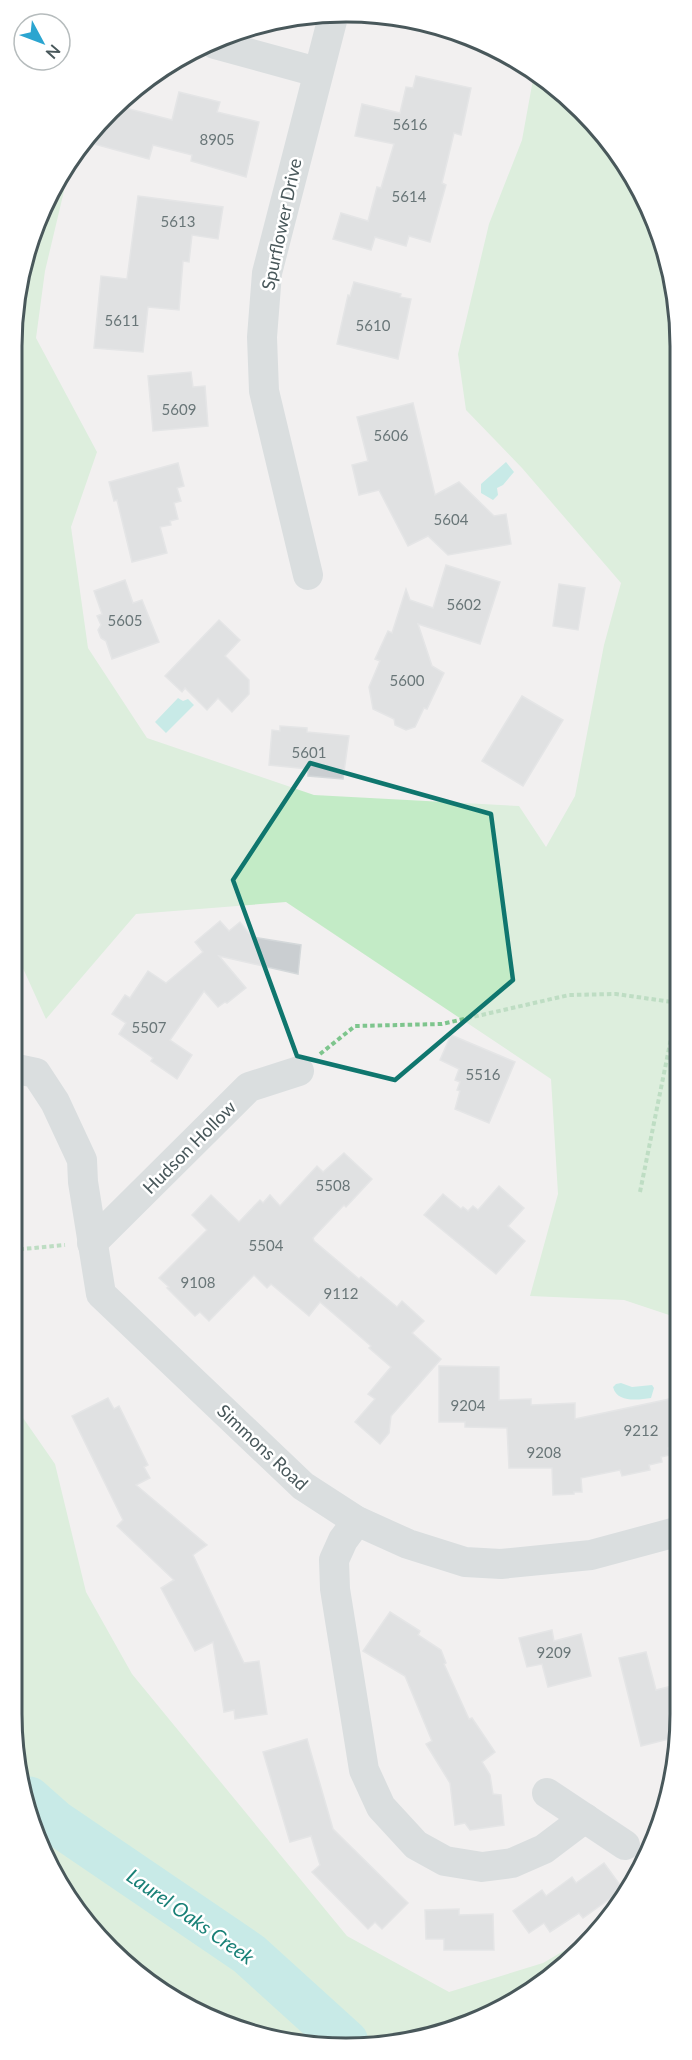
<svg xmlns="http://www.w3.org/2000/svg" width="692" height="2060" font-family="Lato,sans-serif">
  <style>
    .green { fill: #c3ebc6 }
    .water { fill: #94e3dc }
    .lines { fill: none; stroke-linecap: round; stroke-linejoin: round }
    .river { stroke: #94e3dc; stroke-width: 45 }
    .building { fill: #caced1; stroke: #d4d8da; stroke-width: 1.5 }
    .path { stroke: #7ec58d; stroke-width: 4; stroke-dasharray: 4.5 3; stroke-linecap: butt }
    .minor { stroke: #bdc8cb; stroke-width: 30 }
    .marked { fill: none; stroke: #0f766e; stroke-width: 4.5; stroke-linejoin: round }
    .labels { text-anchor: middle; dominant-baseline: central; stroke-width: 5; stroke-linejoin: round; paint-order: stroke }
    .number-label { font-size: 15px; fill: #697678 }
    .street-label { font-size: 18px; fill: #49585b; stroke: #fff }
    .water-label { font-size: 20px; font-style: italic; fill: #198177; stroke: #fff }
    .rim { fill: none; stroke: #49585b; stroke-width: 3 }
  </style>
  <rect width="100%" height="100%" fill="#f2f0f0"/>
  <g class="green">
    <path d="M534,74L597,126L646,199L677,302L679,1304L669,1315L624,1300L530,1296L558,1194L551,1079L286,902L136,914L46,1019L12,944V346L23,260L62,181L64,191L45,271L36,338L97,452L71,527L88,648L147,738L314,795L519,806L546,847L575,796L604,645L621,583L522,468L466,410L458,354L489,224L522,140Z"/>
    <path d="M12,1402L55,1464L86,1592L132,1674L347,1936L449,1992L543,1963L584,1939L532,1992L432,2037L303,2045L198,2013L95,1934L37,1841L12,1714Z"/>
  </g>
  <g class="water">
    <path d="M506,462L514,472L503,485L497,488L498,495L493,500L481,493V484Z"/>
    <path d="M178,698L183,701L188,699L194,705L166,733L155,722Z"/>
    <path d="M621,1383L632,1387L652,1385L654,1388L651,1398C638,1400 617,1403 613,1387L616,1384Z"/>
  </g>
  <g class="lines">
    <path class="river" d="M29,1799L55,1822L249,1954L346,2042"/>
  </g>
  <g class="building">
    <path d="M416,76L471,88L461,135L454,133L442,183L446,185L430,242L409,236L406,246L375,237L371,250L333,239L341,213L368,221L377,187L381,188L394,144L355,136L362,104L400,113L406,87L413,88Z"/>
    <path d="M179,92L220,102L217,112L259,122L246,177L191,161L192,155L153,145L149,159L83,141L122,107L172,120Z"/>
    <path d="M138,196L223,207L218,239L192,235L189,262L183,261L179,310L148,307L143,352L94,348L101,276L127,279Z"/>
    <path d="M354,282L401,294L400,297L411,299L398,359L337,344L348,295L350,296Z"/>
    <path d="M191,372L193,387L205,386L208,426L153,431L148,376Z"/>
    <path d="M413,403L435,495L459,482L494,516L506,514L511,544L448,555L428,536L408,546L379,490L359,495L352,465L368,461L357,417Z"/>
    <path d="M178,463L184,486L177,488L181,501L174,503L178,519L170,521L171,525L160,527L167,553L132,562L117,500L114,501L109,482Z"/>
    <path d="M446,565L500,582L480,644L418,624L432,666L444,673L427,709L424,708L415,727L406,730L395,725L394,719L373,709L369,687L380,661L375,659L388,631L392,633L406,589L410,600L433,608Z"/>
    <path d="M125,580L133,603L142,600L159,642L112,659L106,641L101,638L98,630L101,625L97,616L102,614L94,591Z"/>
    <path d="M559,584L585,588L578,630L553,626Z"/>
    <path d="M219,620L240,640L225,656L249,680V694L232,712L218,698L207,710L185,688L182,692L165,676Z"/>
    <path d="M522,696L563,720L523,786L482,761Z"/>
    <path d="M280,726L307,728V732L349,736L343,779L308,776V769L269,765L272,730L280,731Z"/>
    <path d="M220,921L229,931L240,922L252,937L301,945L298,974L219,956L246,988L227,1003L225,1002L218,1007L204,991L170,1040L192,1055L177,1079L151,1061L153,1058L119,1034L126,1023L112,1014L125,995L130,998L148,971L166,983L203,952L195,942Z"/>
    <path d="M451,1035L515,1062L489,1123L455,1109L460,1091L457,1090L460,1082L455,1080L459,1069L440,1060Z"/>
    <path d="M344,1153L372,1179L346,1207L344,1205L313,1238L314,1241L359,1279L361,1277L397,1307L402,1301L424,1321L412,1333L441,1359L391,1416L389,1433L380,1444L355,1422L375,1399L368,1394L391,1367L369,1348L371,1346L320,1302L309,1316L271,1284L267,1288L254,1275L209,1321L200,1312L195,1316L167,1288L169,1287L159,1278L207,1230L192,1215L211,1195L239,1222L260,1200L263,1203L270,1195L280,1206L317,1166L323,1172Z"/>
    <path d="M499,1186L524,1208L508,1226L525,1241L496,1274L424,1215L443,1194L461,1209L463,1207L468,1211L473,1206L478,1210Z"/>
    <path d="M439,1366L499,1367V1400L531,1399V1405L575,1403V1419L679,1397V1445L668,1448L670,1455L661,1457L662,1462L649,1465L650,1470L622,1476L620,1470L581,1478L582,1492H574V1494L553,1495L552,1468H509L507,1428L465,1427V1422H439Z"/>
    <path d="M108,1398L114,1409L119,1406L148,1465L144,1467L150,1478L136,1485L207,1545L193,1555L244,1663L259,1661L267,1714L235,1719L234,1710L224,1712L213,1642L195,1651L161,1588L174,1580L117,1526L123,1520L72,1416Z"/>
    <path d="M390,1612L420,1631L418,1635L441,1650L446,1663L444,1664L469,1719L472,1718L495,1752L482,1762L490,1775L493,1794L501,1795L504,1825L470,1830L465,1823L455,1825L450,1783L426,1744L432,1741L405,1676L363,1651Z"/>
    <path d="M552,1630L554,1641L581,1634L591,1676L548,1687L542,1664L527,1667L519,1638Z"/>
    <path d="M646,1652L656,1690L680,1684V1714L677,1737L641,1746L619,1658Z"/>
    <path d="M307,1739L333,1829L408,1903L382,1929L375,1922L368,1929L312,1872L320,1865L311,1836L290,1842L263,1752Z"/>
    <path d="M604,1863L623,1889L583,1918L579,1913L550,1932L544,1923L529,1933L513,1911L542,1890L546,1896L572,1877L576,1883Z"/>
    <path d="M459,1909V1915L493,1914L494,1950H444V1939H426L425,1910Z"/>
  </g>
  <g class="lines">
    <g class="path">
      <path d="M320,1054L355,1026L442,1024L569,995L616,994L679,1003"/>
      <path d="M640,1192L678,1004"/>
      <path d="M12,1250L65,1245"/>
    </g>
    <g class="minor">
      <path d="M215,44L317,72"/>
      <path d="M308,575L264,391L262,337L267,273L333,17"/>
      <path d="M12,1072L17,1069L36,1073L55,1102L82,1160L83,1182L101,1294L303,1486L357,1521L408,1544L465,1562L501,1564L591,1555L680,1531"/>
      <path d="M92,1243L249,1087L299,1071"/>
      <path d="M357,1521L343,1540L334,1560L335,1589L364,1770L381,1807L416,1845L445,1861L482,1867L512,1863L544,1849L585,1818"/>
      <path d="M547,1793L625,1845"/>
    </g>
  </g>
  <path d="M0 0H692V2060H0ZM310,763L491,814L513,980L395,1080L297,1056L233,880Z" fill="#f2f0f0" fill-opacity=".55" fill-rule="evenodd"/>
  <path class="marked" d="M310,763L491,814L513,980L395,1080L297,1056L233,880Z"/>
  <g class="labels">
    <g class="number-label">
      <text x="410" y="124">5616</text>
      <text x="217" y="139">8905</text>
      <text x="409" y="196">5614</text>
      <text x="178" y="221">5613</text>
      <text x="122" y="320">5611</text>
      <text x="373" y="325">5610</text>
      <text x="179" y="409">5609</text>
      <text x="391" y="435">5606</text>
      <text x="451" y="519">5604</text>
      <text x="464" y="604">5602</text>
      <text x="125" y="620">5605</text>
      <text x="407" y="680">5600</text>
      <text x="309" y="752">5601</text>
      <text x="149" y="1027">5507</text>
      <text x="483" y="1074">5516</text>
      <text x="333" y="1185">5508</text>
      <text x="266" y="1245">5504</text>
      <text x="198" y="1282">9108</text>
      <text x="341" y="1293">9112</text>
      <text x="468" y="1405">9204</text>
      <text x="641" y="1430">9212</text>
      <text x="544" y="1452">9208</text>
      <text x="554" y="1652">9209</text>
    </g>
    <g class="street-label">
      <text transform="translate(281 224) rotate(-78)">Spurflower Drive</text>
      <text transform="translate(189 1147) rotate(-45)">Hudson Hollow</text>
      <text transform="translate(263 1447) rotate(43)">Simmons Road</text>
    </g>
    <g class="water-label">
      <text transform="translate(191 1916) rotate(35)">Laurel Oaks Creek</text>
    </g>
  </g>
  <path d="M0 0H692V2060H0ZM346 22H346A324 324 0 0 1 670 346V1714A324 324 0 0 1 346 2038H346A324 324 0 0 1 22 1714V346A324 324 0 0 1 346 22Z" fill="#fff" fill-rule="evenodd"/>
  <path class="rim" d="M346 22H346A324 324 0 0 1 670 346V1714A324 324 0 0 1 346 2038H346A324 324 0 0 1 22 1714V346A324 324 0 0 1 346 22Z"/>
  <g transform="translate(42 42) rotate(131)"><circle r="28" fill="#ffffff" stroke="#b6bcbd" stroke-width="1.5"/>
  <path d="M0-4.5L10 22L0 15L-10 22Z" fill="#2ba5d0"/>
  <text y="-9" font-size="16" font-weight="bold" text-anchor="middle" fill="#49585b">N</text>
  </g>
</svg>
